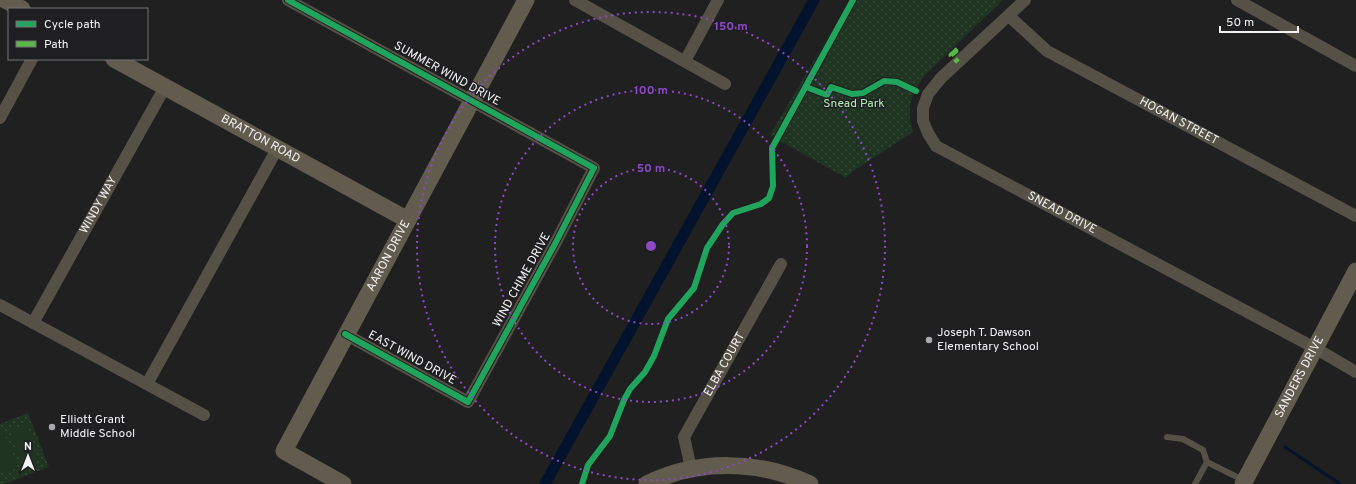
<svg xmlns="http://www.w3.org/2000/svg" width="1356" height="484" font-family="Overpass,sans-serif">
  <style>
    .park { fill: url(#park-dots) }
    .garden { fill: #1f3522 }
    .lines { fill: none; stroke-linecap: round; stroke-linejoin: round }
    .stream { stroke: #03122d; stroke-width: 3 }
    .canal { stroke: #03122d; stroke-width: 11 }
    .lane { stroke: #565146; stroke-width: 6 }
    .street { stroke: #565146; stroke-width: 12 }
    .secondary { stroke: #615c4e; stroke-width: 17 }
    .quiet { stroke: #58b947; stroke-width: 5; stroke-dasharray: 10 5; stroke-linecap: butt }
    .cycleway-casing { stroke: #1f1f22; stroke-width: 8 }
    .cycleway { stroke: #20a55d; stroke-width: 6 }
    .ring { fill: none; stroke: #8d4ac7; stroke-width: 2; stroke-dasharray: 2 4 }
    .poi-dot { fill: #a9a9ab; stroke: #1f1f22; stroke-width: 1.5 }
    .labels { text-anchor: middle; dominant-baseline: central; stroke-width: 3; stroke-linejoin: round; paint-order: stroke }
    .street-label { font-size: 12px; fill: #f3f3f5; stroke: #1f1f22 }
    .park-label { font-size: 12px; fill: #b2efb7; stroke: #1f1f22 }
    .poi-label { font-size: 12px; fill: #f3f3f5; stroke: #1f1f22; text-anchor: start }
    .centre { fill: #8d4ac7; stroke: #1f1f22; stroke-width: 2 }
    .ring-label { font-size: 12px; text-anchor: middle; font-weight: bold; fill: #8d4ac7; stroke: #1f1f22; stroke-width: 3; stroke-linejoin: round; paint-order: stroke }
  </style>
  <defs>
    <pattern id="park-dots" width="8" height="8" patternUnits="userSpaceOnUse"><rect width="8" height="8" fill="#1f3522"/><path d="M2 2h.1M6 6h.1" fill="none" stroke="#354938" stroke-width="1.8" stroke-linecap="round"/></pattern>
  </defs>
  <rect width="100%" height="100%" fill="#202021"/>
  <g class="park">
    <path d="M850,0H1003L926,74L915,89L910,104V120L913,132L853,171L846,178L770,135Z"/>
    <path d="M28,413L49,467L4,484H0V424Z"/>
  </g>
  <g class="garden">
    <path d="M26,425L39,459L23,465L10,431Z"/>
    <path d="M4,433L17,467L2,473L0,469V434Z"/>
  </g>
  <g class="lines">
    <path class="stream" d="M1285,447L1340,484"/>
    <path class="canal" d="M545,484L814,0"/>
    <g class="lane">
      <path d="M1167,437L1183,439L1203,450L1207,462"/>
      <path d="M1195,484L1207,462L1243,480"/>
    </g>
    <g class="street">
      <path d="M288,0L594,168L556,242L468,402L345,334"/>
      <path d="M575,0L725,84"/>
      <path id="s1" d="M1025,0L941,78L928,94L923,108V121L928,133L936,146L1315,348L1356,372"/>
      <path d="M1237,0L1356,66"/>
      <path id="s2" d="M1009,16L1047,51L1356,216"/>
      <path d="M685,61L718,0"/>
      <path d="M0,118L32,59"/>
      <path d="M0,305L204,415"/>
      <path id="s3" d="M33,323L165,87"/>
      <path d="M147,384L277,149"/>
      <path id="s4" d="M691,468L684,437L781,264"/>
    </g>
    <g class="secondary">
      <path d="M5,0L22,9"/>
      <path id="s5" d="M114,59L408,220"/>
      <path id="s6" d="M343,484L284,451L526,0"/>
      <path d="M647,484C698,459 758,460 810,484"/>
      <path id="s7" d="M1243,484L1356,271"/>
    </g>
    <path class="quiet" d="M954,49L956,51L951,55L958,62"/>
    <g class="cycleway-casing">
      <g id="cycleway">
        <path d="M288,0L594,168L556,242L468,402L345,334"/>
        <path d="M806,87L827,95L831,87L852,94L863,93L884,81L897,82L916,91"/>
        <path d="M582,484L588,465L610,436L624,400L630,389L645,372L654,356L668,319L694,288L707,248L723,224L733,213L761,204L769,198L773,186L772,148L853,0"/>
      </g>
    </g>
    <use href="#cycleway" class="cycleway"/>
  </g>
  <g class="ring">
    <circle cx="651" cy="246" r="78"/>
    <circle cx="651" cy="246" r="156"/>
    <circle cx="651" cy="246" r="234"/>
  </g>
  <g class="poi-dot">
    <circle cx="929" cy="340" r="4"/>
    <circle cx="52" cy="427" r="4"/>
  </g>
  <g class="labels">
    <g class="street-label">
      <text transform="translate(447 74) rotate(29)">SUMMER WIND DRIVE</text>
      <text stroke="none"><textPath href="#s2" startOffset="201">HOGAN STREET</textPath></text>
      <text stroke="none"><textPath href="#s5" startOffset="167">BRATTON ROAD</textPath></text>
      <text stroke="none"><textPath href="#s3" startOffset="135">WINDY WAY</textPath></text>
      <text stroke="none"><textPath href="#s1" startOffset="334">SNEAD DRIVE</textPath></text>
      <text stroke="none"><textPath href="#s6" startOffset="289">AARON DRIVE</textPath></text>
      <text transform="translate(522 280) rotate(-61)">WIND CHIME DRIVE</text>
      <text transform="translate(412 358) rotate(29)">EAST WIND DRIVE</text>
      <text stroke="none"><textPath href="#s4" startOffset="115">ELBA COURT</textPath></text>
      <text stroke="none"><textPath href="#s7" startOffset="121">SANDERS DRIVE</textPath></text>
    </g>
    <g class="park-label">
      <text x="854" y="104">Snead Park</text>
    </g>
    <g class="poi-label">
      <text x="937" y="333">Joseph T. Dawson<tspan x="937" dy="14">Elementary School</tspan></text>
      <text x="60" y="420">Elliott Grant<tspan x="60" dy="14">Middle School</tspan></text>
    </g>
  </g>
  <circle cx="651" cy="246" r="6" class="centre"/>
  <g class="ring-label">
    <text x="731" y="30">150 m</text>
    <text x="651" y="94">100 m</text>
    <text x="651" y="172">50 m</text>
  </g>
  <rect x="8" y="8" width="140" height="52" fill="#1f1f22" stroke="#747476"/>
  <rect x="16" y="21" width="20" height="6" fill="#20a55d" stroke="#747476"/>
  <text x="44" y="28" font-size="12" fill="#f3f3f5">Cycle path</text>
  <rect x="16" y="41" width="20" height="6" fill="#58b947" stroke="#747476"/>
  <text x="44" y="48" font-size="12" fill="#f3f3f5">Path</text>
  <g transform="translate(28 456)" stroke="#1f1f22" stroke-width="3" paint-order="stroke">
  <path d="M0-3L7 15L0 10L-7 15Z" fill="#f3f3f5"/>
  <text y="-6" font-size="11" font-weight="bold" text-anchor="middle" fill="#f3f3f5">N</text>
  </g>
  <path d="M1220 26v6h78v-6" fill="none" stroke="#f3f3f5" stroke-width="2"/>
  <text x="1226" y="26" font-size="12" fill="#f3f3f5" stroke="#1f1f22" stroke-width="3" paint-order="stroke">50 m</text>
</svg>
